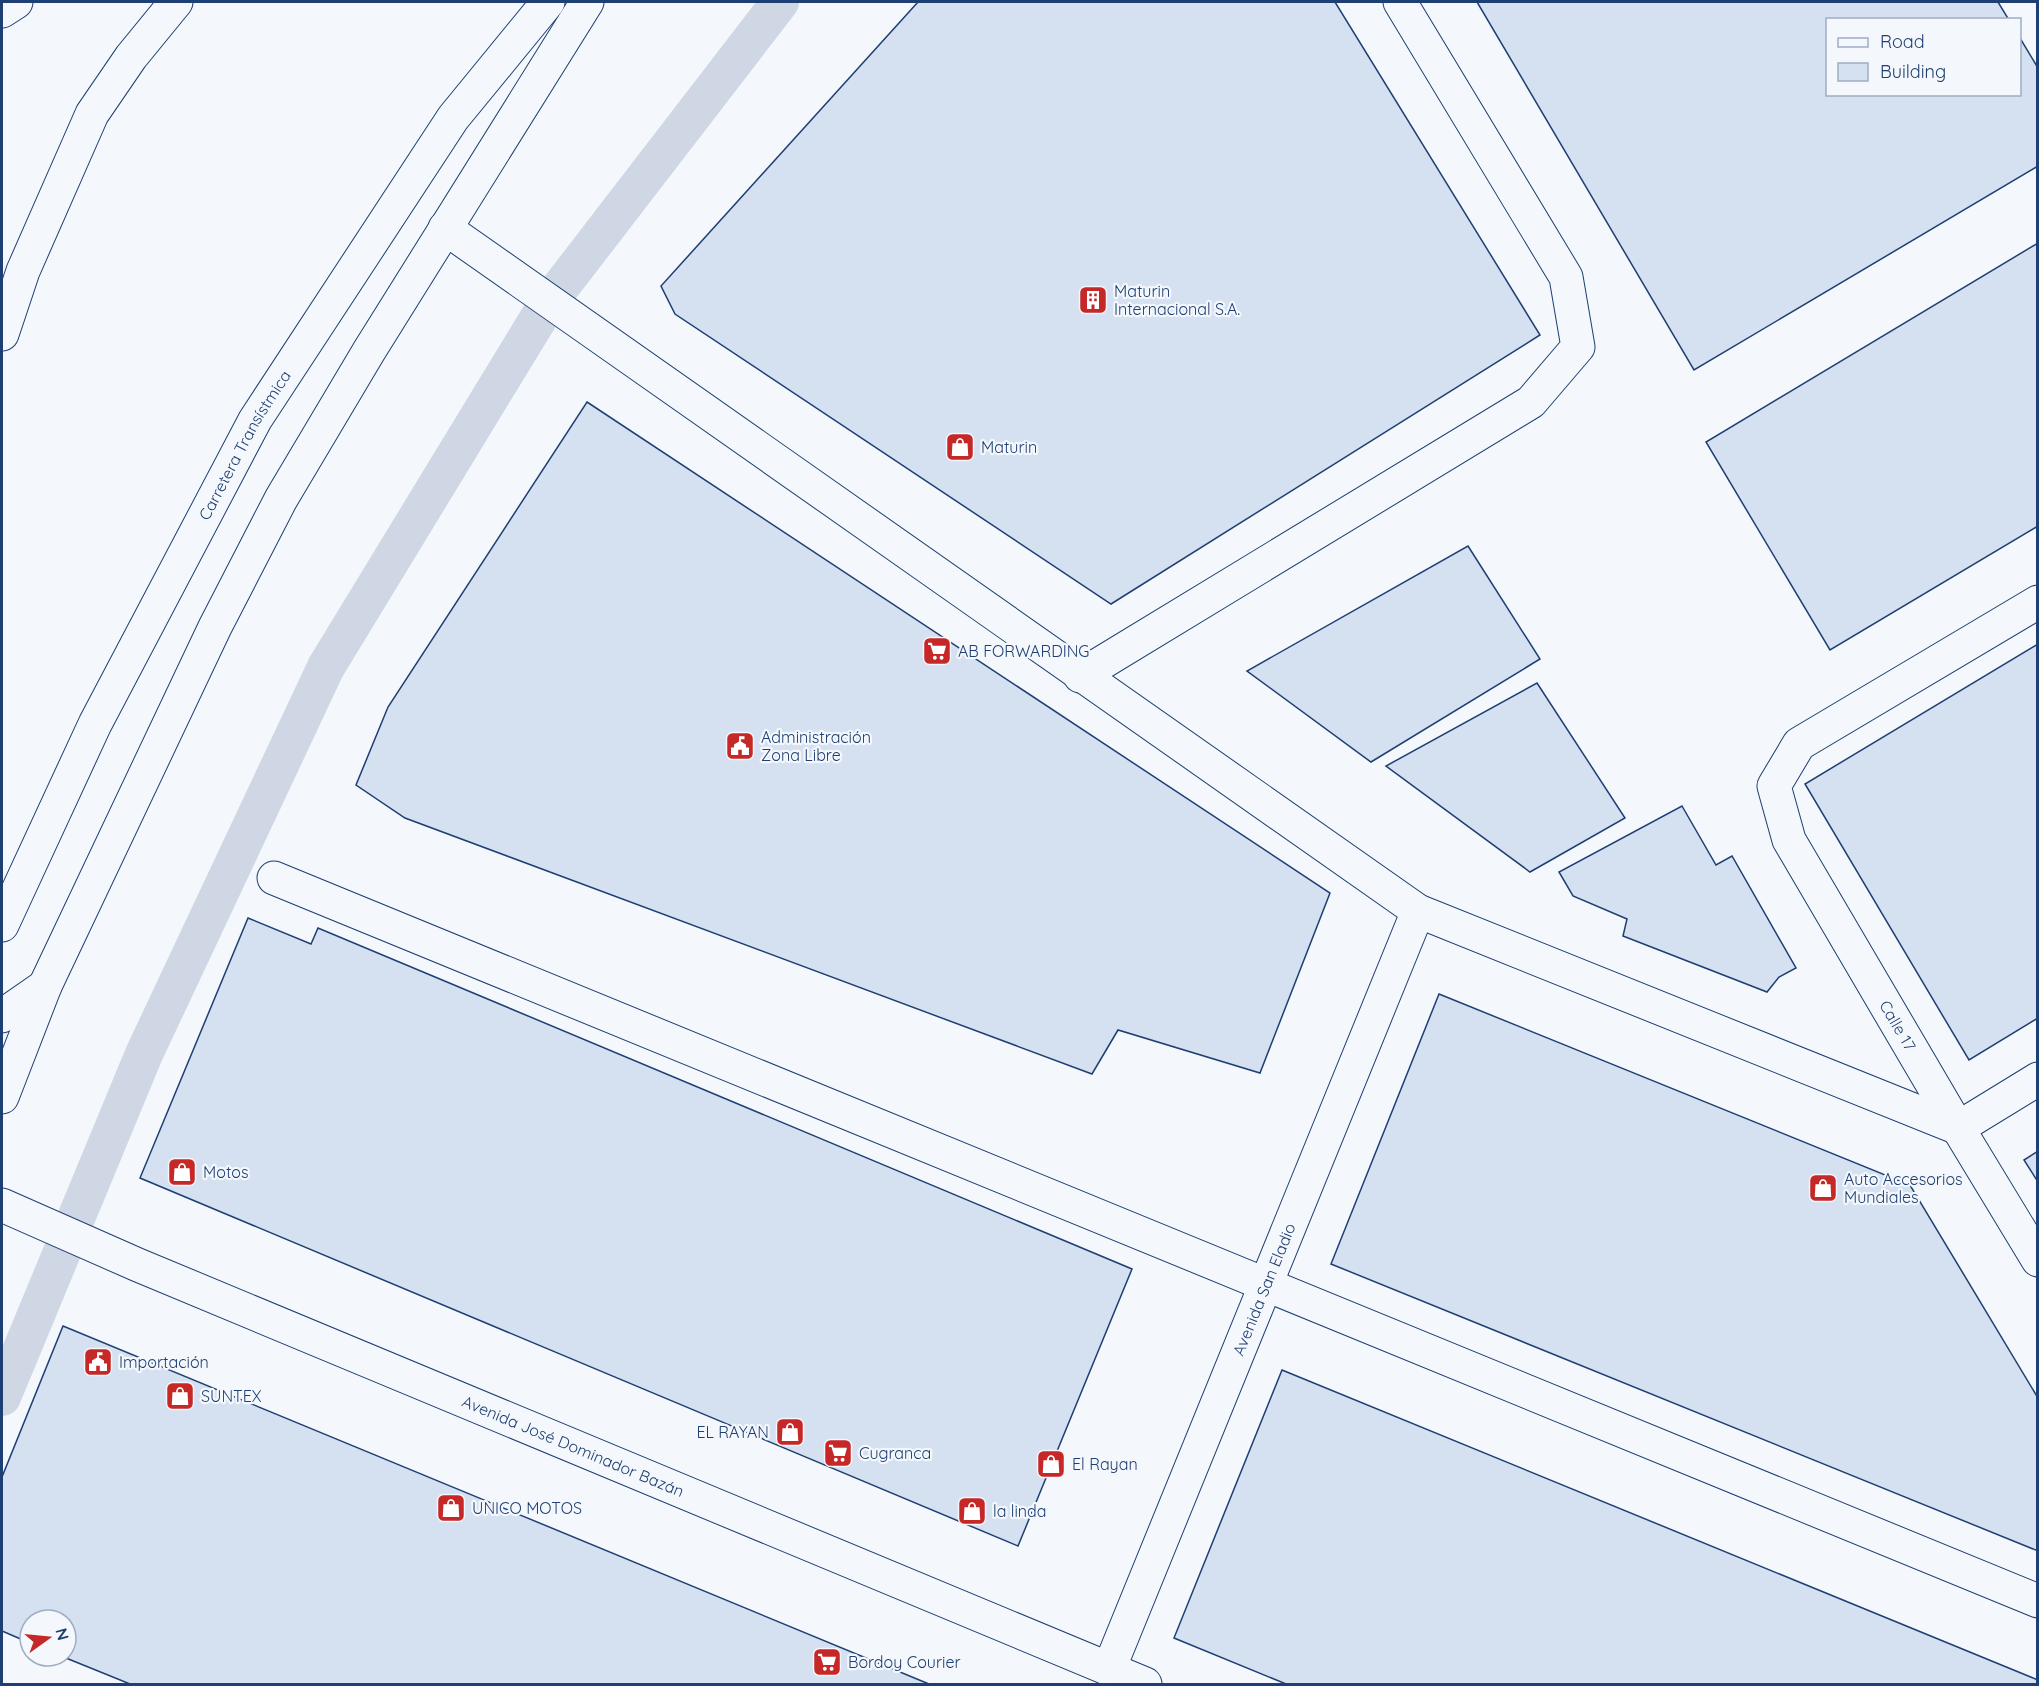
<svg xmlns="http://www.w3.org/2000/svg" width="2039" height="1686" font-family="Quicksand,sans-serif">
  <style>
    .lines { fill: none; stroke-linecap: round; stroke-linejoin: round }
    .canal { stroke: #cfd7e4; stroke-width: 38 }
    .building { fill: #d5e0f0; stroke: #1d3f73; stroke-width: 1.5 }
    .street-casing { stroke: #1d3f73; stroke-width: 35 }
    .secondary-casing { stroke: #1d3f73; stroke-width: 35 }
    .primary-casing { stroke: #1d3f73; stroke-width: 35 }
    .street { stroke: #f4f7fb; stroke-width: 33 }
    .secondary { stroke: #f4f7fb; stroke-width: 33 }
    .primary { stroke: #f4f7fb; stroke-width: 33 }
    .labels { text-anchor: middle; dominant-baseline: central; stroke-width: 4.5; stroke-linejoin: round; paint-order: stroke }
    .poi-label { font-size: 16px; fill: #1d3f73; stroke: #f4f7fb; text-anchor: start }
    .street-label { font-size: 16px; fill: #1d3f73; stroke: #f4f7fb }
  </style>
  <rect width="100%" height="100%" fill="#f4f7fb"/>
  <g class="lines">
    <path class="canal" d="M2,1397L144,1054L326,667L546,306L780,2"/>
  </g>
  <g class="building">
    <path d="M918,2H1335L1540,335L1111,604L675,314L661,286Z"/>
    <path d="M1477,2H1998L2009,20H1828V94H2020V38L2038,68V166L1694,370Z"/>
    <path d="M2038,243V526L1830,650L1706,442Z"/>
    <path d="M587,402L1330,893L1260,1073L1118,1030L1092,1074L405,818L356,785L388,707Z"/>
    <path d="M1468,546L1540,659L1371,762L1247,671Z"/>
    <path d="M2038,644V1018L1969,1060L1805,784Z"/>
    <path d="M1537,683L1625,818L1530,872L1386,766Z"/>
    <path d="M1682,806L1716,865L1732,856L1796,968L1779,977L1767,992L1623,936L1627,919L1573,896L1559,872Z"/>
    <path d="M248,918L311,944L318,928L1132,1269L1018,1546L140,1178Z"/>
    <path d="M1439,994L1910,1185L2038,1398V1551L1331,1264Z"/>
    <path d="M2038,1151V1182L2024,1160Z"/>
    <path d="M63,1326L929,1684H130L61,1656H66V1620H30V1643L2,1631V1477Z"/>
    <path d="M1282,1370L2038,1680V1684H1286L1174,1638Z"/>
  </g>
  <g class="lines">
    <g class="street-casing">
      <g id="street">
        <path d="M445,228L1418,911L1958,1128L2038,1079"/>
        <path id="s1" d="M2038,602L1799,744L1774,786L1789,840L1958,1128L2038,1260"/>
        <path d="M1080,676L1531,402L1578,347L1566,277L1400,2"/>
        <path d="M274,878L2038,1601"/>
        <path id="s2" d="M2,1205L138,1265L1145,1684"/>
        <path id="s3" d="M1109,1669L1418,911"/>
      </g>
    </g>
    <g class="secondary-casing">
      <path id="secondary" d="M2,11L16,2"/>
    </g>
    <g class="primary-casing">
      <g id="primary">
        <path d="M2,334L23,271L92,114L131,57L176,2"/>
        <path id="s4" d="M2,925L95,724L255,420L453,118L548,2"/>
        <path d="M2,1016L45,986"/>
        <path d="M2,1097L45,986L215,627L281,499L369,351L587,2"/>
      </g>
    </g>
    <use href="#street" class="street"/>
    <use href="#secondary" class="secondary"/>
    <use href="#primary" class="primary"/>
  </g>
  <defs>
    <g id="building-square" transform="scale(1.5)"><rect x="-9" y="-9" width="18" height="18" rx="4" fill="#c62828" stroke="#f4f7fb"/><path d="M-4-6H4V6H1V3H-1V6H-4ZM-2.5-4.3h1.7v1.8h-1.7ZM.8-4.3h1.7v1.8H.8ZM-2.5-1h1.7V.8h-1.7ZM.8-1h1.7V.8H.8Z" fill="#fff"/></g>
    <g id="shop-square" transform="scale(1.5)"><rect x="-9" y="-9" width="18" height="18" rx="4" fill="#c62828" stroke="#f4f7fb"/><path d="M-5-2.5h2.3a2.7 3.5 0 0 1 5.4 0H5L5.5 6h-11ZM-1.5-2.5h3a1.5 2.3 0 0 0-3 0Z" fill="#fff"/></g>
    <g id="supermarket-square" transform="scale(1.5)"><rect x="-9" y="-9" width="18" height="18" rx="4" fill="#c62828" stroke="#f4f7fb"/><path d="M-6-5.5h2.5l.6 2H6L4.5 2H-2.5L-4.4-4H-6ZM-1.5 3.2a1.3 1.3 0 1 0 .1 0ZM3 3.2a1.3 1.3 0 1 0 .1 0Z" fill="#fff"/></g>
    <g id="civic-square" transform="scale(1.5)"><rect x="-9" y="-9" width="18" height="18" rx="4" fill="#c62828" stroke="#f4f7fb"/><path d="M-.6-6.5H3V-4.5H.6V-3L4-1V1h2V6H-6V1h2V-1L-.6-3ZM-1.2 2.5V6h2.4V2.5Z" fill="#fff"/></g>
  </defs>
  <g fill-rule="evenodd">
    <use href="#building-square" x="1093" y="300"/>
    <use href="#shop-square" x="960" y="447"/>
    <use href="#supermarket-square" x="937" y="651"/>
    <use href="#civic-square" x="740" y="746"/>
    <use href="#shop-square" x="182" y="1172"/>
    <use href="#shop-square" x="1823" y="1188"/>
    <use href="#civic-square" x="98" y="1362"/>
    <use href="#shop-square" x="180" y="1396"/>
    <use href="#shop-square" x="790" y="1432"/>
    <use href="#supermarket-square" x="838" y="1453"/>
    <use href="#shop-square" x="1051" y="1464"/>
    <use href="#shop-square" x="451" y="1508"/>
    <use href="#shop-square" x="972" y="1511"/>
    <use href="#supermarket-square" x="827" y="1662"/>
  </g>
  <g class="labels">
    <g class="poi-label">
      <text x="1114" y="291">Maturin<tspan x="1114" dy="18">Internacional S.A.</tspan></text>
      <text x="981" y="447">Maturin</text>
      <text x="958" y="651">AB FORWARDING</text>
      <text x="761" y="737">Administración<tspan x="761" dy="18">Zona Libre</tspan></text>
      <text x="203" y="1172">Motos</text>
      <text x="1844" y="1179">Auto Accesorios<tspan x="1844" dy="18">Mundiales</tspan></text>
      <text x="119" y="1362">Importación</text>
      <text x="201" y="1396">SUNTEX</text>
      <text x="769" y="1432" text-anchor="end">EL RAYAN</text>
      <text x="859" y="1453">Cugranca</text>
      <text x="1072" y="1464">El Rayan</text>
      <text x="472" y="1508">UNICO MOTOS</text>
      <text x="993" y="1511">la linda</text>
      <text x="848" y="1662">Bordoy Courier</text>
    </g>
    <g class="street-label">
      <text stroke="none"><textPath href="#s4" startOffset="538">Carretera Transístmica</textPath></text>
      <text stroke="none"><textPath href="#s1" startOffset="598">Calle 17</textPath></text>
      <text stroke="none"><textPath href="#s3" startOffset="410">Avenida San Eladio</textPath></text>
      <text stroke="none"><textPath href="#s2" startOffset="620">Avenida José Dominador Bazán</textPath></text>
    </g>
  </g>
  <rect width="2039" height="1686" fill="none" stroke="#1d3f73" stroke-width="6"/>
  <rect x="1826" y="18" width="195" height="78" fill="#f4f7fb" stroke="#9eadc5" stroke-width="1.5"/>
  <rect x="1838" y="38" width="30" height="9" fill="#f4f7fb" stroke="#9eadc5" stroke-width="1.5"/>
  <text x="1880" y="48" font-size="18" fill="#1d3f73">Road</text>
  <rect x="1838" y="63" width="30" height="18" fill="#d5e0f0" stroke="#9eadc5" stroke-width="1.5"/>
  <text x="1880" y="78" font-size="18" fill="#1d3f73">Building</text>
  <g transform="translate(48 1638) rotate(75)"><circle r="28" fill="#f4f7fb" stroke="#9eadc5" stroke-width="1.5"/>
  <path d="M0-4.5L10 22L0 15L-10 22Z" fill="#c62828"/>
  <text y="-9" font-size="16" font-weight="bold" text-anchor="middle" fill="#1d3f73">N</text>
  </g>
</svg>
